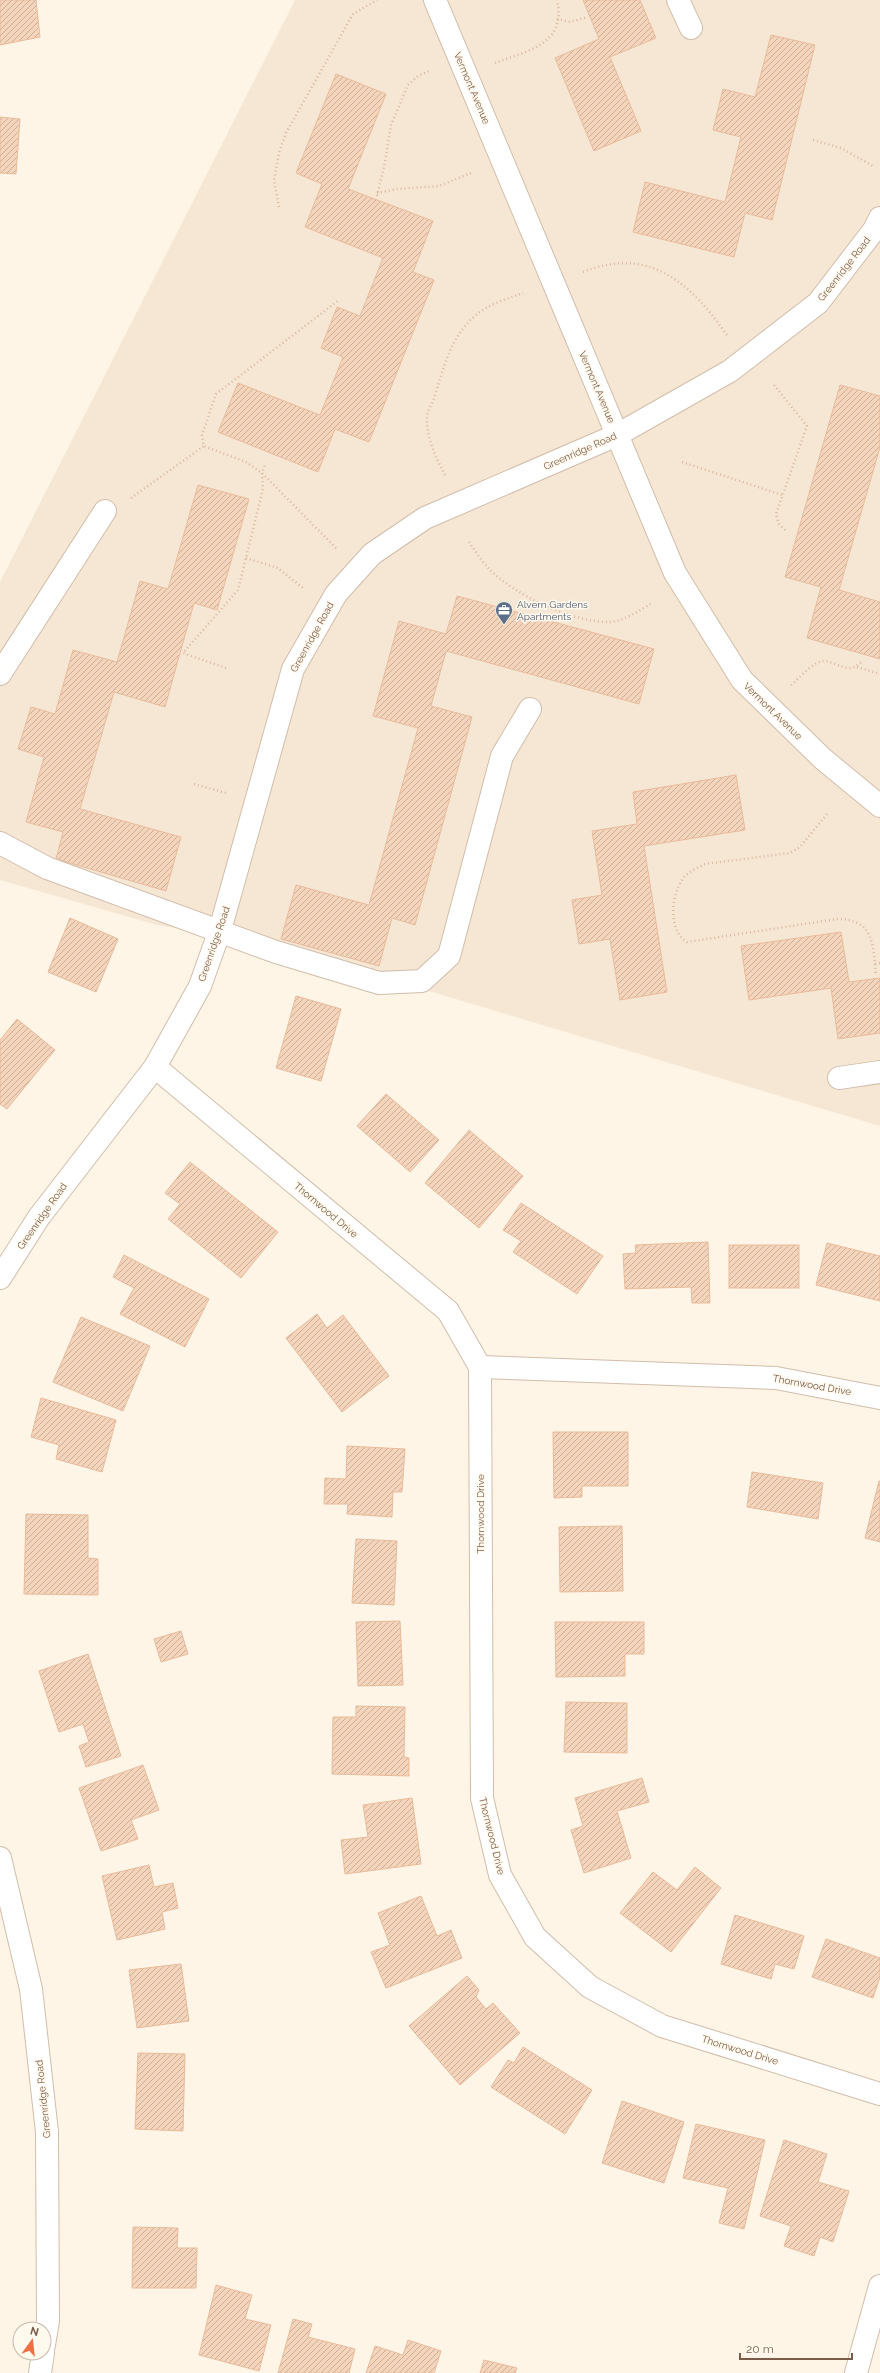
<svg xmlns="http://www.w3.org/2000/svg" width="880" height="2373" font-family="Raleway,sans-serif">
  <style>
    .residential { fill: #f6e7d4 }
    .building { fill: url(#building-hatch); stroke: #e9bb9b }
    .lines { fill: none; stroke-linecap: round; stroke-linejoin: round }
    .lane-casing { stroke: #d1bdaa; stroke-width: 24 }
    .street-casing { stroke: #d1bdaa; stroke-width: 24 }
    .path { stroke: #dbb79e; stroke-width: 2.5; stroke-dasharray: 1 3; stroke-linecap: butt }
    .lane { stroke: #fff; stroke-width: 22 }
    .street { stroke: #fff; stroke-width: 22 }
    .labels { text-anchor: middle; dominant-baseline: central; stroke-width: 3; stroke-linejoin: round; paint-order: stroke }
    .street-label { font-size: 10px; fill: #7a5b48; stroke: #fff9ee }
    .service-label { font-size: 10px; fill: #4e5e75; stroke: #fff9ee; text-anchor: start }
  </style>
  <defs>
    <pattern id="building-hatch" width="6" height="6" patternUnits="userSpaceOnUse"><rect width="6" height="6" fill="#f5d4bc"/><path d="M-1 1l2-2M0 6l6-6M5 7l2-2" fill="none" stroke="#cbaf9b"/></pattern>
  </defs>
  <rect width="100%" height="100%" fill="#fef5e6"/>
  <path class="residential" d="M295,0H880V1126L268,943L157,925L0,880V582Z"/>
  <g class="building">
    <path d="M0,0H36L40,37L0,45Z"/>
    <path d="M583,0H640L656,38L610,57L641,131L594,151L555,58L599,39Z"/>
    <path d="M771,35L815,45L772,220L745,213L734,257L633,232L645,182L725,202L741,137L713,130L723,89L755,97Z"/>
    <path d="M336,74L386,94L348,189L433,221L413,272L434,280L369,442L335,429L318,472L218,432L238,383L320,415L343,357L321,348L337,307L360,316L383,258L305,227L322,184L296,173Z"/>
    <path d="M0,117L20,119L16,174L0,173Z"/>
    <path d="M840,385L880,396V447L839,590L880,602V659L807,638L821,587L785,577Z"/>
    <path d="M198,485L249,499L217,610L194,603L165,707L114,692L80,809L181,837L166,891L56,859L63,832L26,822L44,757L18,749L31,707L55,714L73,650L117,662L140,581L168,589Z"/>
    <path d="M457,596L654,649L639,704L446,651L431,706L472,717L415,925L392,918L379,966L281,939L296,885L369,905L418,728L373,716L399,621L446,634Z"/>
    <path d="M736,775L745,830L644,846L667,992L620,1000L610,939L579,944L572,900L602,895L592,831L637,824L633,792Z"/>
    <path d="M70,918L118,939L96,992L48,972Z"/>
    <path d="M841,932L849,982L880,978V1033L838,1039L831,988L749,1000L741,946Z"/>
    <path d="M296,996L341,1009L321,1081L276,1068Z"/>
    <path d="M17,1019L55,1050L7,1109L0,1104V1040Z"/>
    <path d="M386,1094L439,1140L410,1172L357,1126Z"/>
    <path d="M469,1130L523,1176L479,1228L425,1183Z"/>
    <path d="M190,1162L278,1232L241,1278L168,1219L180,1204L165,1193Z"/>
    <path d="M521,1203L603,1256L577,1294L513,1252L521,1241L503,1230Z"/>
    <path d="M708,1242L710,1303H692L691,1287L625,1289L623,1254L636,1253L635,1245Z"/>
    <path d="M827,1243L880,1256V1301L816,1285Z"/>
    <rect x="729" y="1245" width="70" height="43"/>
    <path d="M124,1255L209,1299L185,1347L120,1314L134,1288L113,1277Z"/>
    <path d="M317,1314L327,1328L343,1315L389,1376L342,1412L286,1338Z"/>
    <path d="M81,1317L150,1346L123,1411L53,1382Z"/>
    <path d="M41,1398L116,1420L102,1472L56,1459L59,1445L31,1437Z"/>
    <path d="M553,1432H628V1486H582V1497L554,1498Z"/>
    <path d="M347,1446L405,1449L402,1492H393L392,1517L347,1514L348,1504H324L325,1478L346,1479Z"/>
    <path d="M752,1472L823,1483L818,1519L747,1507Z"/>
    <path d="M879,1481H880V1542L865,1538Z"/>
    <path d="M26,1514L88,1515V1558L98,1559V1595L24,1594Z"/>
    <path d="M622,1526L623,1591L560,1592L559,1527Z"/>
    <path d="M356,1539L397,1541L394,1605L352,1603Z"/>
    <path d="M400,1621L403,1685L358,1686L356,1622Z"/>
    <path d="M555,1622H644V1654H625V1676L556,1677Z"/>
    <path d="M181,1631L188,1654L161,1662L154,1639Z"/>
    <path d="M88,1654L121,1756L86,1767L79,1746L89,1742L83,1724L59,1732L39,1671Z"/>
    <path d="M566,1702L627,1703V1753L564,1752Z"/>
    <path d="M356,1706L405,1707L404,1757L409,1758V1776L332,1774L333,1717H356Z"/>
    <path d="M143,1765L159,1810L131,1820L138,1839L101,1851L79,1788Z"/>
    <path d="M642,1778L649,1802L617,1811L631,1858L584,1873L571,1830L583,1826L575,1798Z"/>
    <path d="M412,1798L421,1864L345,1874L341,1840L368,1837L363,1805Z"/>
    <path d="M149,1865L154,1887L173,1883L178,1908L162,1912L165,1929L117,1940L102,1876Z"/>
    <path d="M695,1867L721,1888L671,1952L620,1913L653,1872L677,1890Z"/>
    <path d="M421,1896L437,1936L451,1930L462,1958L386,1988L371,1952L390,1945L378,1913Z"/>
    <path d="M735,1915L804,1936L794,1969L775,1964L771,1979L721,1964Z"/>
    <path d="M826,1939L880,1958V1977L873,1998L812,1977Z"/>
    <path d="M181,1964L189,2021L137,2028L129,1970Z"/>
    <path d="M467,1976L479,1990L476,1997L486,2009L493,2003L520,2033L460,2085L409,2026Z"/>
    <path d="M523,2047L592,2090L565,2134L491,2087L508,2060L514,2063Z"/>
    <path d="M138,2053L185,2054L183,2131L135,2129Z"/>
    <path d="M622,2101L684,2122L664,2183L602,2163Z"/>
    <path d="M696,2124L765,2140L744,2229L719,2223L728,2188L683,2178Z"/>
    <path d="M784,2140L827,2154L818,2182L849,2191L833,2242L820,2237L814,2256L784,2246L791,2226L760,2216Z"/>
    <path d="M133,2227L178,2228L177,2248H197L196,2288H132Z"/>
    <path d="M216,2285L252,2295L245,2319L271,2325L259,2371L199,2355Z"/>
    <path d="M293,2319L312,2324L308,2337L355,2349L349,2373H278Z"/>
    <path d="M408,2340L441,2351L434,2373H366L375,2346L403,2355Z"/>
    <path d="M484,2360L517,2368L515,2373H480Z"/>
  </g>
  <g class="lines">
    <g class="lane-casing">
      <g id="lane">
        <path d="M678,0L691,28"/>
        <path d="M0,674L105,511"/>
        <path d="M0,843L47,868L276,952L379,983L422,981L449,956L502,756L530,709"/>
        <path d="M839,1078L880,1072"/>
      </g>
    </g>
    <g class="street-casing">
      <g id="street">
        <path d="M435,0L675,573L742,680L823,759L880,806"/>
        <path d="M155,1067L448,1311L480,1367L482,1798L500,1875L535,1937L590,1987L662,2026L880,2094"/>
        <path d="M0,1278L39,1217L155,1067L200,986L220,930L293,669L336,594L372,554L425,518L617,435L730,371L818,303L874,230L880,218"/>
        <path d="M480,1367L776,1378L880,1398"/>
        <path d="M0,1858L31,1989L47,2132L48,2321L44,2345"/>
        <path d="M40,2373L43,2353"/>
        <path d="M856,2373L880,2286"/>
      </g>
    </g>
    <g class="path">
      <path d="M557,19L570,22L588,17"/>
      <path d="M495,63C526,51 567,45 557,0"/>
      <path d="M813,140L841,148L873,166"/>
      <path d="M377,193L397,189L439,186L471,173"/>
      <path d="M377,196L385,162L391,125L408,85L418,76L429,71"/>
      <path d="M279,207L274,181L279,153L286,133L353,14L377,0"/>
      <path d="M583,272C650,245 691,284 727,335"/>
      <path d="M774,385L807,426L776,514L779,524L786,531"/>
      <path d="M682,462L782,495"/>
      <path d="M445,475C436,458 426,437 427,417C428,408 433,403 435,395C445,365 450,337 476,315C489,304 507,299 523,293"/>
      <path d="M131,498L204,446"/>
      <path d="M469,542C475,551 482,561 489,569C515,595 571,622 608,622C623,622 640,610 652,603"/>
      <path d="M336,548L262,473L246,462L204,446L202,435L216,394L339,300"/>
      <path d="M246,558L278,568L303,588"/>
      <path d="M857,667L880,674"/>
      <path d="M226,668L183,653L238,590L263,489L262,473L265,465"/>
      <path d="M791,685C799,679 813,661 824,661C838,662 849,676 862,661"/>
      <path d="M194,784L226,793"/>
      <path d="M827,814L800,847L790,853L705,864C697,868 687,872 682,880C671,896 668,931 687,942L837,919C875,919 873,946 876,976"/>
      <path d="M875,964L880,963"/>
    </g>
    <use href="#lane" class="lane"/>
    <use href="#street" class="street"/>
  </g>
  <defs>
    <g id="office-pin" transform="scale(0.9)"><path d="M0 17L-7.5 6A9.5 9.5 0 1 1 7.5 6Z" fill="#5c6f8a" stroke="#fff9ee"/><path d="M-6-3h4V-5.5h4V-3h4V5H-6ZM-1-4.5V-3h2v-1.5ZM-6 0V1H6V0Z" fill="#fff"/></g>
  </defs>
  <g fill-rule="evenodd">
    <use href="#office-pin" x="504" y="610"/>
  </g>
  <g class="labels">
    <g class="street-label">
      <text transform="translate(472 88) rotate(67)">Vermont Avenue</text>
      <text transform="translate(844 269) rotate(-52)">Greenridge Road</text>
      <text transform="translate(597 387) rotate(67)">Vermont Avenue</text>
      <text transform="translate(580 451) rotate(-24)">Greenridge Road</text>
      <text transform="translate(312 637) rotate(-61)">Greenridge Road</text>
      <text transform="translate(773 711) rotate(44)">Vermont Avenue</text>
      <text transform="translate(214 944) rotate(-71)">Greenridge Road</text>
      <text transform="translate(326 1210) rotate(40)">Thornwood Drive</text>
      <text transform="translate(42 1216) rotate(-55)">Greenridge Road</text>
      <text transform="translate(812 1385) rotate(10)">Thornwood Drive</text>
      <text transform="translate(480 1514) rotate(-90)">Thornwood Drive</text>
      <text transform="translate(492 1836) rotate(76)">Thornwood Drive</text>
      <text transform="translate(740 2050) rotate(17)">Thornwood Drive</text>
      <text transform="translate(43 2099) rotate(-96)">Greenridge Road</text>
    </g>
    <g class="service-label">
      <text x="517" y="604">Alvern Gardens<tspan x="517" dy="12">Apartments</tspan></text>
    </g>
  </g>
  <g transform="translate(32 2341) rotate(15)"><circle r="19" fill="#fff9ee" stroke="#cabaac"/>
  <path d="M0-3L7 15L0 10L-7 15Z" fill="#f06e43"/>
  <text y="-6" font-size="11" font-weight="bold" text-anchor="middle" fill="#7a5b48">N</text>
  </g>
  <path d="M740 2353v6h112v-6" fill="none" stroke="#7a5b48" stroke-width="2"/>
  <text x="746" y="2353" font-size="12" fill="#7a5b48" stroke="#fff9ee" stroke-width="3" paint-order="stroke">20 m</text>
</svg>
